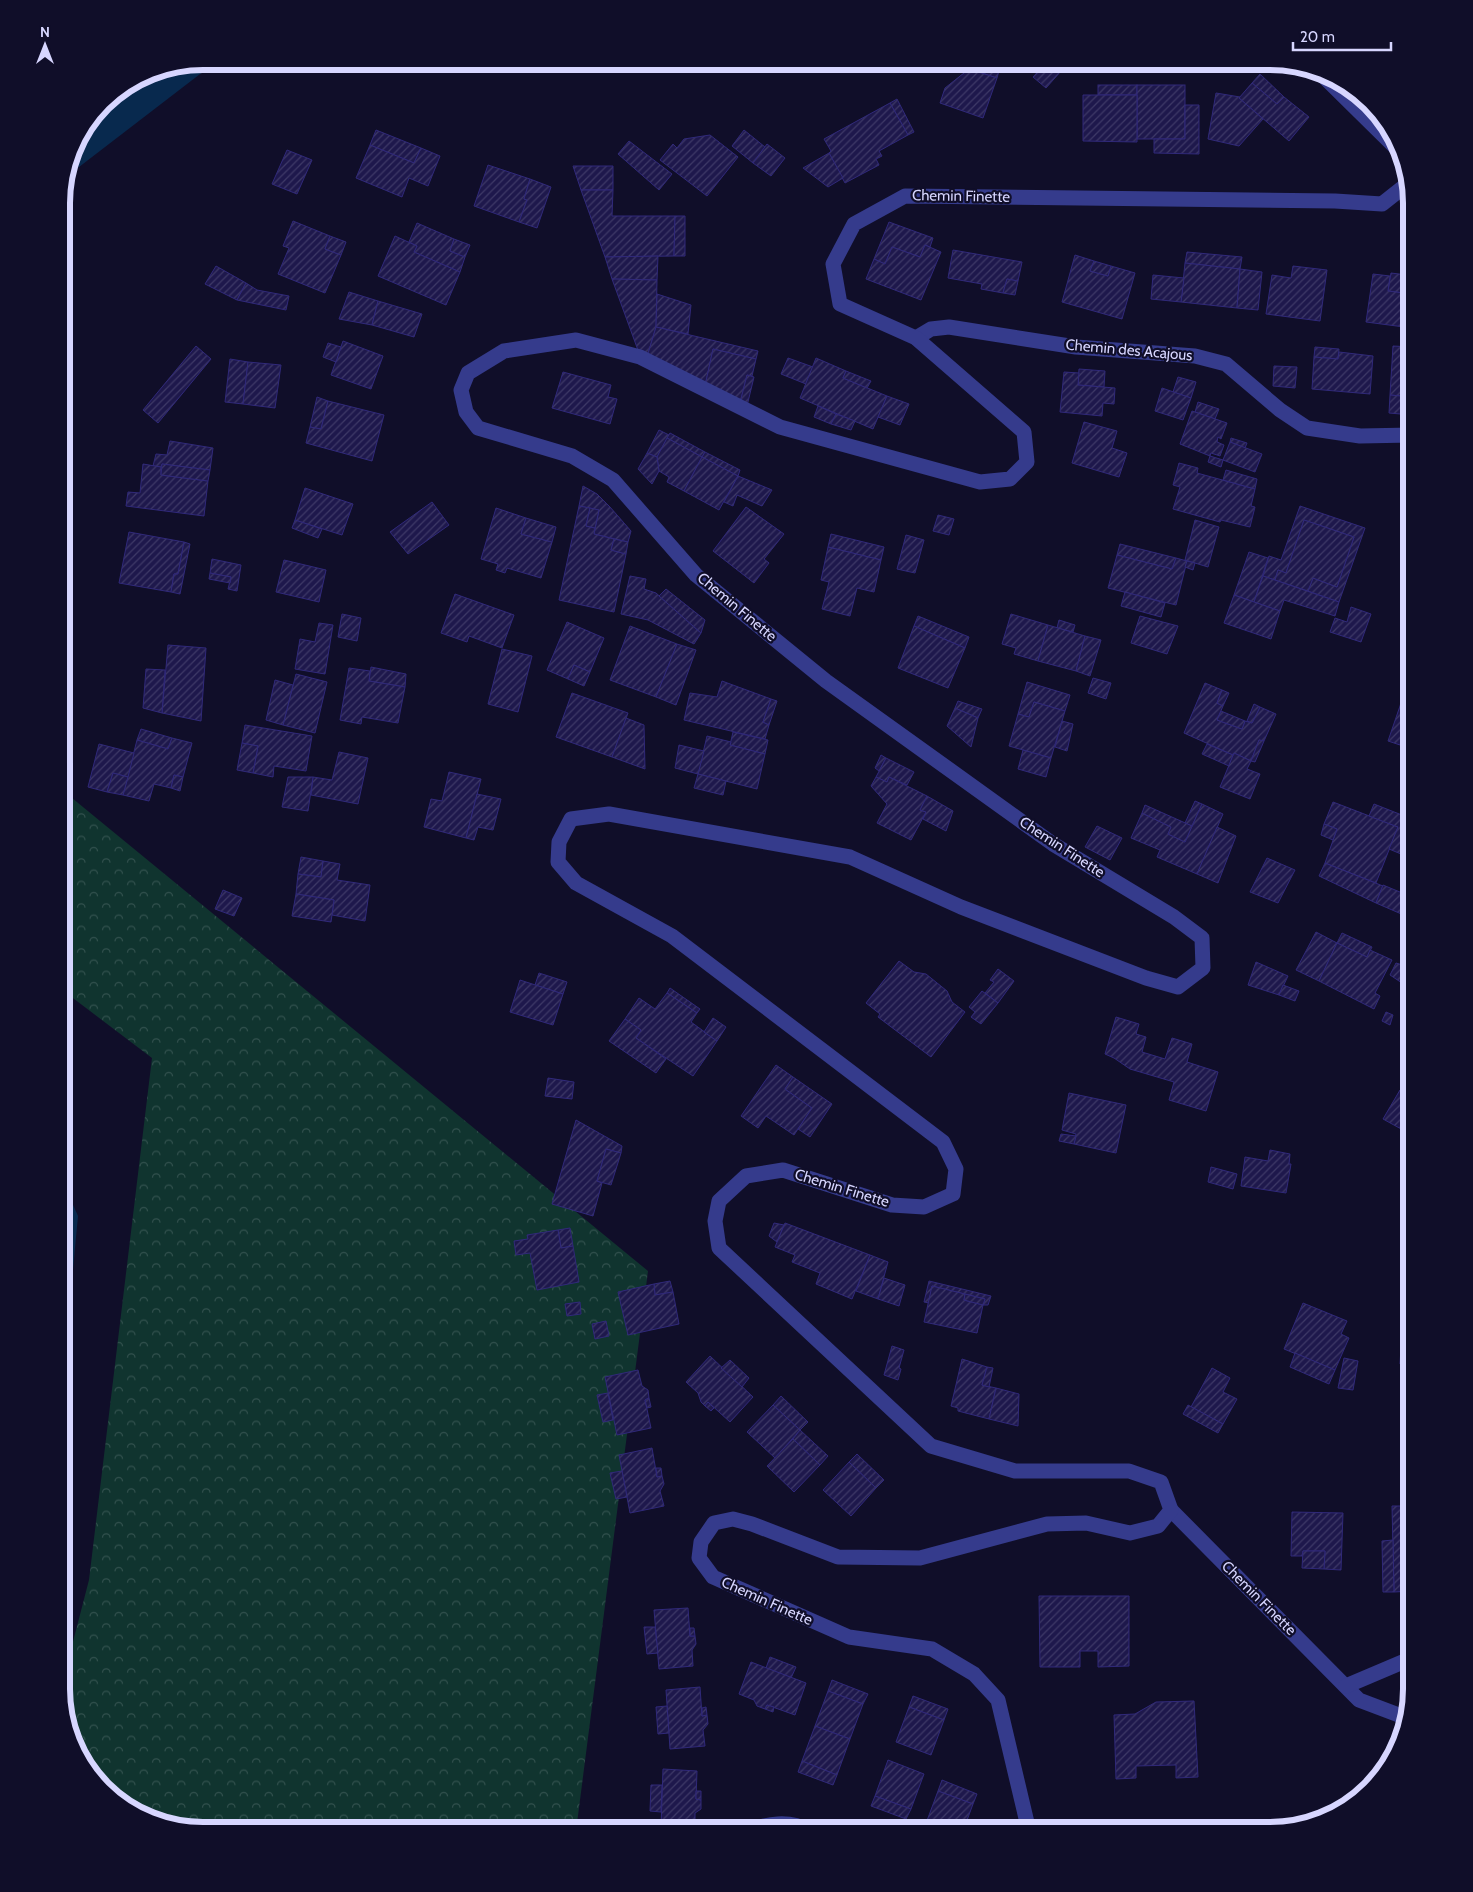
<svg xmlns="http://www.w3.org/2000/svg" width="1473" height="1892" font-family="Cabin,sans-serif">
  <style>
    .forest { fill: url(#forest-crowns) }
    .water { fill: #08294e }
    .building { fill: url(#building-hatch); stroke: #30297a }
    .lines { fill: none; stroke-linecap: round; stroke-linejoin: round }
    .street { stroke: #353b8c; stroke-width: 15 }
    .labels { text-anchor: middle; dominant-baseline: central; stroke-width: 4.5; stroke-linejoin: round; paint-order: stroke }
    .street-label { font-size: 15px; fill: #d7d6ff; stroke: #100e29 }
    .rim { fill: none; stroke: #d7d6ff; stroke-width: 6 }
  </style>
  <defs>
    <pattern id="forest-crowns" width="20" height="18" patternUnits="userSpaceOnUse" patternTransform="scale(1.25)"><rect width="20" height="18" fill="#10342f"/><path d="M2 6a3 3 0 1 1 6 0M12 15a3 3 0 1 1 6 0" fill="none" stroke="#32514e"/></pattern>
    <pattern id="building-hatch" width="6" height="6" patternUnits="userSpaceOnUse" patternTransform="scale(1.25)"><rect width="6" height="6" fill="#1e184c"/><path d="M-1 1l2-2M0 6l6-6M5 7l2-2" fill="none" stroke="#3e3967"/></pattern>
  </defs>
  <rect width="100%" height="100%" fill="#100e29"/>
  <path class="forest" d="M61,789L648,1271L576,1831H203L133,1812L85,1767L61,1688L89,1580L152,1058L61,989Z"/>
  <g class="water">
    <path d="M203,61H217L66,177L76,140L109,97L149,72Z"/>
    <path d="M61,1178L78,1216L61,1399Z"/>
  </g>
  <g class="building">
    <path d="M979,61H986L1000,67L997,78L976,71Z"/>
    <path d="M1023,61H1048L1037,74Z"/>
    <path d="M1048,61L1069,62L1046,88L1033,77Z"/>
    <path d="M969,69L997,78L983,118L940,103L945,88Z"/>
    <path d="M1260,74L1284,97L1277,104L1252,83Z"/>
    <path d="M1252,83L1277,104L1284,97L1309,117L1289,141L1239,98Z"/>
    <rect x="1098" y="85" width="39" height="10"/>
    <rect x="1137" y="85" width="48" height="54"/>
    <path d="M1216,93L1240,97L1239,98L1263,119L1239,146L1208,139Z"/>
    <path d="M1083,95H1137V142L1083,141Z"/>
    <path d="M897,99L914,132L908,135L890,103Z"/>
    <path d="M890,103L908,135L879,151L882,156L876,159L879,165L845,183L829,153L831,151L824,139Z"/>
    <path d="M1185,105H1199V154L1154,153V139H1185Z"/>
    <path d="M376,130L421,148L414,163L370,145Z"/>
    <path d="M744,130L765,147L753,163L732,146Z"/>
    <path d="M710,135L738,157L707,196L660,160L673,144L677,148L684,139Z"/>
    <path d="M629,141L672,174L659,190L618,154Z"/>
    <path d="M767,144L785,158L771,176L753,163Z"/>
    <path d="M370,145L414,163L421,148L440,156L428,186L409,178L402,197L356,178Z"/>
    <path d="M287,150L312,160L297,194L272,184Z"/>
    <path d="M829,153L843,178L828,187L803,168Z"/>
    <path d="M488,165L530,179L524,199L527,200L519,222L474,206Z"/>
    <path d="M573,166H613V190H581Z"/>
    <path d="M530,179L551,187L537,228L519,222L527,200L524,199Z"/>
    <path d="M581,190H613L612,216H675L674,256L605,257Z"/>
    <path d="M675,216H685V256H674Z"/>
    <path d="M293,221L330,236L325,249L341,255L325,293L278,274L289,248L283,246Z"/>
    <path d="M889,222L933,238L930,247L925,245L920,257L892,247L885,264L874,259Z"/>
    <path d="M417,223L454,239L450,251L465,257L460,272L414,252L417,246L409,242Z"/>
    <path d="M330,236L346,242L341,255L325,249Z"/>
    <path d="M395,236L417,246L414,252L460,272L446,305L378,276Z"/>
    <path d="M454,239L470,245L465,257L450,251Z"/>
    <path d="M925,245L941,252L921,300L866,279L874,259L885,264L892,247L920,257Z"/>
    <path d="M953,250L1022,262L1018,281L1007,279L1003,293L981,289L982,284L948,278Z"/>
    <path d="M1187,252L1242,257L1240,269L1185,263Z"/>
    <path d="M1075,255L1094,261L1090,271L1108,276L1111,266L1135,273L1122,319L1062,302Z"/>
    <path d="M658,256L657,280L612,279L605,257Z"/>
    <path d="M1094,261L1111,266L1108,276L1090,271Z"/>
    <path d="M1185,263L1240,269L1237,308L1181,302Z"/>
    <path d="M216,266L246,283L237,300L205,284Z"/>
    <path d="M1293,266L1327,270L1320,321L1266,314L1272,275L1291,278Z"/>
    <path d="M1240,269L1262,272L1258,310L1237,308Z"/>
    <path d="M1391,273L1407,275L1404,293L1388,291Z"/>
    <path d="M1373,274L1390,276L1388,291L1404,293L1407,279L1412,280V328L1366,322Z"/>
    <path d="M1153,275L1184,278L1181,302L1151,299Z"/>
    <path d="M612,279L657,280L656,327L647,357L639,353Z"/>
    <path d="M1007,279L1018,281L1015,295L1003,293Z"/>
    <path d="M246,283L257,290L289,296L286,310L237,300Z"/>
    <path d="M349,292L378,301L372,325L339,319Z"/>
    <path d="M657,294L691,305L688,334L656,327Z"/>
    <path d="M378,301L422,314L414,337L372,325Z"/>
    <path d="M656,327L758,351L756,359L713,349L705,386L647,357Z"/>
    <path d="M343,341L383,356L371,389L331,375Z"/>
    <path d="M328,343L341,347L336,362L323,357Z"/>
    <path d="M196,346L211,359L158,423L143,410Z"/>
    <path d="M1393,346L1412,347V397L1390,395Z"/>
    <path d="M1315,347L1339,349L1338,359L1314,357Z"/>
    <path d="M713,349L756,359L752,376L747,375L740,403L705,386Z"/>
    <path d="M1339,352L1373,356L1370,394L1312,389L1314,357L1338,359Z"/>
    <path d="M788,358L813,367L806,384L781,374Z"/>
    <path d="M816,358L846,371L843,378L887,396L873,429L800,398Z"/>
    <path d="M230,359L248,362L243,404L225,402Z"/>
    <path d="M248,362L281,365L275,408L243,404Z"/>
    <path d="M1274,366L1297,367L1295,388L1273,386Z"/>
    <path d="M1079,369L1105,371L1104,387L1078,385Z"/>
    <path d="M846,371L871,381L867,388L843,378Z"/>
    <path d="M563,372L611,385L608,397L617,399L610,424L552,408Z"/>
    <path d="M1064,372L1079,373L1078,385L1115,388L1114,404L1103,403L1102,416L1060,412Z"/>
    <path d="M747,375L754,377L747,406L740,403Z"/>
    <path d="M1178,377L1196,382L1191,398L1173,392Z"/>
    <path d="M1162,388L1191,398L1183,420L1155,411Z"/>
    <path d="M1390,395L1412,397V415L1389,413Z"/>
    <path d="M887,396L909,404L900,425L878,417Z"/>
    <path d="M317,397L328,401L321,429L310,427Z"/>
    <path d="M328,401L384,415L372,461L306,443L310,427L321,429Z"/>
    <path d="M1198,402L1219,409L1215,419L1195,412Z"/>
    <path d="M818,406L836,414L831,424L814,417Z"/>
    <path d="M1192,411L1227,423L1221,439L1218,437L1217,442L1224,445L1220,456L1211,453L1210,456L1180,444Z"/>
    <path d="M836,414L855,421L851,430L831,424Z"/>
    <path d="M1084,422L1117,431L1112,448L1127,453L1119,477L1072,463Z"/>
    <path d="M659,430L669,435L657,457L647,453Z"/>
    <path d="M670,433L705,452L702,457L667,438Z"/>
    <path d="M667,438L702,457L684,491L667,482L669,477L659,471L657,457Z"/>
    <path d="M1231,438L1247,443L1245,448L1230,442Z"/>
    <path d="M170,441L213,448L210,470L162,464L161,467L153,466L156,454L167,455Z"/>
    <path d="M1230,442L1262,454L1255,472L1223,460Z"/>
    <path d="M705,452L740,470L738,476L702,457Z"/>
    <path d="M647,453L657,457L659,471L652,484L638,469Z"/>
    <path d="M1210,456L1223,460L1221,467L1208,462Z"/>
    <path d="M702,457L738,476L719,510L684,491Z"/>
    <path d="M1179,463L1198,468L1197,473L1255,489L1251,506L1255,507L1250,527L1221,520L1220,522L1173,509L1180,487L1173,485Z"/>
    <path d="M143,464L161,467V475L208,481L204,516L126,506L128,492L140,493Z"/>
    <path d="M162,464L210,470L208,481L161,475Z"/>
    <path d="M1226,470L1257,479L1255,489L1223,480Z"/>
    <path d="M738,476L772,490L762,506L737,495L733,506L724,502Z"/>
    <path d="M583,486L597,494L610,507L631,531L628,542L594,534L599,510L579,506Z"/>
    <path d="M305,488L353,504L342,535L295,520Z"/>
    <path d="M432,502L449,525L408,554L390,532Z"/>
    <path d="M579,506L590,508L586,526L595,528L594,534L614,539L611,550L626,554L614,612L559,600Z"/>
    <path d="M1300,506L1365,528L1339,602L1308,591L1313,578L1337,587L1354,537L1304,520L1286,573L1278,570L1275,580L1263,576L1269,556L1281,560Z"/>
    <path d="M746,507L784,534L764,559L769,563L754,583L713,551Z"/>
    <path d="M496,508L526,518L521,534L552,542L541,578L507,568L505,573L496,570L498,564L481,559Z"/>
    <path d="M590,508L599,510L595,528L586,526Z"/>
    <path d="M938,515L954,519L949,535L933,531Z"/>
    <path d="M526,518L556,527L552,542L521,534Z"/>
    <path d="M295,520L322,529L318,538L292,528Z"/>
    <path d="M1195,520L1219,527L1208,567L1185,560Z"/>
    <path d="M1304,520L1354,537L1337,587L1313,578L1308,591L1275,580L1278,570L1286,573Z"/>
    <path d="M129,532L184,542L178,574H174L171,592L119,583Z"/>
    <path d="M831,534L884,547L881,560L828,547Z"/>
    <path d="M906,535L924,540L915,573L897,569Z"/>
    <path d="M614,539L628,542L626,554L611,550Z"/>
    <path d="M184,542L190,544L180,594L171,592L174,574H178Z"/>
    <path d="M1120,544L1176,558L1172,569L1117,555Z"/>
    <path d="M828,547L881,560L874,592L857,588L850,616L822,609L829,582L821,580Z"/>
    <path d="M1249,552L1268,558L1254,602L1234,595Z"/>
    <path d="M1117,555L1172,569L1176,558L1187,561L1176,605L1108,588Z"/>
    <path d="M212,559L241,565L237,591L228,589L231,577L210,573Z"/>
    <path d="M284,560L326,570L319,602L276,592Z"/>
    <path d="M1187,561L1195,563L1193,570L1185,567Z"/>
    <path d="M210,573L231,577L230,583L209,579Z"/>
    <path d="M630,576L646,579L644,589L656,593L701,633L694,644L648,620L621,614Z"/>
    <path d="M1263,576L1339,602L1335,616L1284,600L1280,611L1254,602Z"/>
    <path d="M666,589L705,620L701,633L659,596Z"/>
    <path d="M1125,592L1165,603L1161,617L1121,606Z"/>
    <path d="M455,594L514,615L502,648L469,636L467,642L441,633Z"/>
    <path d="M1234,595L1280,611L1271,639L1224,623Z"/>
    <path d="M1351,607L1371,614L1361,642L1330,632L1335,618L1347,622Z"/>
    <path d="M342,614L361,618L357,641L338,637Z"/>
    <path d="M1011,614L1048,625L1038,661L1014,654L1016,648L1002,644Z"/>
    <path d="M1412,615V635L1406,633Z"/>
    <path d="M918,616L969,637L965,648L914,626Z"/>
    <path d="M1140,616L1178,626L1167,654L1131,643Z"/>
    <path d="M1059,620L1075,625L1073,632L1057,628Z"/>
    <path d="M567,622L604,638L590,672L574,665L568,679L547,670Z"/>
    <path d="M319,623L333,625L325,674L295,669L300,639L315,642Z"/>
    <path d="M1048,625L1085,636L1076,671L1038,661Z"/>
    <path d="M630,626L677,644L656,697L610,680Z"/>
    <path d="M914,626L965,648L948,688L898,668Z"/>
    <path d="M1085,636L1101,640L1090,676L1076,671Z"/>
    <path d="M677,644L696,650L676,705L656,697Z"/>
    <path d="M168,645L206,648L201,721L162,713Z"/>
    <path d="M502,649L532,656L518,712L488,704Z"/>
    <path d="M574,665L590,672L584,686L568,679Z"/>
    <path d="M371,667L406,674L405,687L369,681Z"/>
    <path d="M349,668L370,671L369,681L405,687L398,723L362,717L361,724L340,720Z"/>
    <path d="M146,669L165,670L162,713L143,708Z"/>
    <path d="M296,674L327,682L315,733L283,725Z"/>
    <path d="M1093,678L1111,683L1106,699L1088,693Z"/>
    <path d="M275,680L293,685L283,725L266,720Z"/>
    <path d="M722,681L771,699L763,722L769,725L765,739L684,720L690,693L717,697Z"/>
    <path d="M1027,682L1070,695L1065,711L1034,702L1029,717L1018,714Z"/>
    <path d="M1205,683L1222,690L1217,703L1223,706L1217,720L1242,729L1245,721L1252,723L1260,707L1276,714L1264,741L1259,740L1251,761L1234,753L1233,755L1184,733Z"/>
    <path d="M1222,690L1229,693L1223,706L1217,703Z"/>
    <path d="M572,693L628,713L612,757L556,737Z"/>
    <path d="M1403,695L1412,697V709L1400,706Z"/>
    <path d="M771,699L777,701L769,725L763,722Z"/>
    <path d="M958,701L982,709L978,718L955,708Z"/>
    <path d="M1034,702L1065,711L1051,758L1009,746L1018,714L1029,717Z"/>
    <path d="M1254,704L1260,707L1252,723L1247,721Z"/>
    <path d="M1400,706L1412,709V749L1388,741Z"/>
    <path d="M955,708L978,718L971,747L947,726Z"/>
    <path d="M1221,711L1245,721L1242,729L1217,720Z"/>
    <path d="M626,718L644,725L645,769L612,757Z"/>
    <path d="M1062,721L1073,724L1067,751L1055,747Z"/>
    <path d="M245,725L312,736L306,771L274,766L273,777L253,773L258,746L242,743Z"/>
    <path d="M141,729L172,738L168,749L137,740Z"/>
    <path d="M733,732L768,740L765,754L730,745Z"/>
    <path d="M707,736L731,742L730,745L765,754L757,789L698,774Z"/>
    <path d="M172,738L192,743L183,777L174,775L171,788L154,784L149,801L123,795L137,740L168,749Z"/>
    <path d="M1259,740L1264,741L1255,762L1251,761Z"/>
    <path d="M242,743L258,746L253,773L237,770Z"/>
    <path d="M99,744L134,753L128,777L113,773L107,792L88,787Z"/>
    <path d="M1207,744L1233,755L1229,766L1202,754Z"/>
    <path d="M679,745L704,751L698,774L675,768Z"/>
    <path d="M1023,750L1051,758L1046,777L1018,769Z"/>
    <path d="M339,752L368,758L358,804L311,795L313,777L332,780Z"/>
    <path d="M1234,753L1251,761L1247,769L1260,774L1250,799L1220,787Z"/>
    <path d="M881,755L886,758L879,771L875,768Z"/>
    <path d="M886,758L914,772L907,785L889,777L887,782L876,777Z"/>
    <path d="M449,772L481,779L466,838L424,827L431,799L442,801Z"/>
    <path d="M113,773L128,777L123,795L107,792Z"/>
    <path d="M698,774L726,781L723,795L694,788Z"/>
    <path d="M174,775L183,777L180,791L171,788Z"/>
    <path d="M288,777H313L308,811L282,807Z"/>
    <path d="M876,777L887,782L889,777L927,796L920,810L926,812L911,840L877,823L887,804L871,786Z"/>
    <path d="M477,794L501,799L493,830L478,827L474,840L466,838Z"/>
    <path d="M927,796L953,811L946,831L923,819L926,812L920,810Z"/>
    <path d="M1195,801L1202,804L1192,826L1185,823Z"/>
    <path d="M1333,802L1398,827L1376,883L1325,863L1337,829L1324,824Z"/>
    <path d="M1202,804L1223,814L1197,874L1157,857L1160,850L1131,838L1142,813L1171,827L1168,834L1185,842Z"/>
    <path d="M1374,804L1412,819V825L1401,854L1389,849L1398,827L1369,816Z"/>
    <path d="M1145,805L1192,826L1185,842L1168,834L1171,827L1142,813Z"/>
    <path d="M1324,824L1337,829L1333,840L1321,835Z"/>
    <path d="M1097,826L1122,838L1110,860L1085,847Z"/>
    <path d="M1217,827L1236,836L1218,883L1197,874Z"/>
    <path d="M301,857L323,861L321,877L298,874Z"/>
    <path d="M1267,858L1295,870L1278,903L1250,892Z"/>
    <path d="M323,861L340,864L337,880L370,885L365,921L332,915L334,900L296,894L298,874L321,877Z"/>
    <path d="M1325,863L1383,886L1376,903L1319,876Z"/>
    <path d="M1383,885L1412,897V902L1406,916L1376,903Z"/>
    <path d="M223,890L242,898L234,916L215,909Z"/>
    <path d="M296,894L334,900L331,922L292,916Z"/>
    <path d="M1316,932L1337,943L1319,981L1296,970Z"/>
    <path d="M1342,933L1372,947L1367,957L1337,943Z"/>
    <path d="M1337,943L1367,957L1370,950L1392,960L1375,993L1380,996L1374,1009L1319,981Z"/>
    <path d="M899,961L914,972L926,974L947,991L952,1002L965,1012L931,1057L878,1017L880,1014L866,1003Z"/>
    <path d="M1256,962L1288,976L1279,995L1248,985Z"/>
    <path d="M1396,963L1406,966L1402,983L1390,975Z"/>
    <path d="M998,969L1014,981L998,1003L985,993L994,982L990,980Z"/>
    <path d="M539,973L567,982L563,994L535,985Z"/>
    <path d="M520,980L563,994L553,1025L510,1012Z"/>
    <path d="M1283,985L1299,991L1295,1001L1279,995Z"/>
    <path d="M670,988L700,1009L697,1013L667,993Z"/>
    <path d="M982,991L998,1003L981,1024L971,1017L975,1012L969,1007Z"/>
    <path d="M667,993L697,1013L691,1022L717,1041L693,1076L636,1038L641,1030L625,1019L639,998L655,1009Z"/>
    <path d="M1386,1012L1393,1015L1390,1025L1382,1021Z"/>
    <path d="M1116,1017L1139,1024L1136,1034L1146,1037L1142,1052L1165,1059L1172,1038L1192,1044L1187,1062L1218,1072L1206,1111L1169,1100L1174,1082L1130,1069L1114,1058L1105,1054Z"/>
    <path d="M713,1018L726,1027L717,1041L704,1032Z"/>
    <path d="M625,1019L641,1030L636,1038L666,1059L656,1073L609,1041Z"/>
    <path d="M776,1065L793,1077L785,1089L812,1108L794,1135L766,1116L758,1128L741,1116Z"/>
    <path d="M793,1077L832,1104L810,1137L798,1129L812,1108L785,1089Z"/>
    <path d="M548,1078L574,1082L572,1099L545,1096Z"/>
    <path d="M1400,1090L1412,1097V1135L1383,1119Z"/>
    <path d="M1069,1093L1126,1105L1116,1153L1074,1144L1076,1134L1062,1130Z"/>
    <path d="M576,1120L622,1146L621,1153L606,1149L597,1181L602,1183L593,1216L552,1204Z"/>
    <path d="M1061,1134L1076,1136L1074,1144L1059,1141Z"/>
    <path d="M606,1149L621,1153L611,1185L597,1181Z"/>
    <path d="M1270,1150L1290,1154L1289,1164H1291L1286,1193L1241,1186L1245,1157L1268,1161Z"/>
    <path d="M1211,1167L1237,1174L1233,1189L1208,1182Z"/>
    <path d="M774,1223L784,1225L777,1242L769,1236Z"/>
    <path d="M785,1223L870,1255L852,1299L816,1284L820,1273L792,1262L795,1255L775,1247Z"/>
    <path d="M570,1228L573,1246L561,1248L558,1230Z"/>
    <path d="M558,1230L561,1248L573,1246L579,1282L537,1290L530,1253L516,1255L514,1241L528,1239L527,1235Z"/>
    <path d="M870,1255L888,1262L878,1299L856,1291Z"/>
    <path d="M884,1278L905,1285L899,1306L878,1299Z"/>
    <path d="M670,1281L673,1292L655,1295L654,1284Z"/>
    <path d="M929,1281L991,1296L988,1305H983L985,1299L932,1286L929,1303L924,1302Z"/>
    <path d="M654,1284L655,1295L673,1292L679,1324L628,1335L618,1292Z"/>
    <path d="M932,1286L965,1294L964,1300L983,1305L977,1333L924,1322Z"/>
    <path d="M965,1294L985,1299L983,1305L964,1300Z"/>
    <path d="M580,1302L581,1314L567,1316L565,1304Z"/>
    <path d="M1303,1303L1347,1321L1341,1334L1349,1338L1335,1370L1284,1349Z"/>
    <path d="M606,1321L609,1336L595,1339L592,1324Z"/>
    <path d="M1402,1330H1412V1364H1400Z"/>
    <path d="M892,1346L904,1350L899,1368L901,1369L898,1380L884,1375Z"/>
    <path d="M1295,1353L1335,1370L1329,1384L1290,1367Z"/>
    <path d="M710,1356L753,1397L730,1422L708,1402L705,1406L701,1402L698,1393L686,1382Z"/>
    <path d="M1344,1358L1358,1361L1353,1390L1338,1388Z"/>
    <path d="M962,1359L987,1367L982,1385L996,1388L989,1419L958,1411V1408L951,1406Z"/>
    <path d="M730,1360L749,1378L742,1387L721,1368Z"/>
    <path d="M987,1367L993,1368L989,1387L982,1385Z"/>
    <path d="M1212,1368L1230,1378L1223,1392L1237,1399L1223,1424L1191,1407Z"/>
    <path d="M638,1370L642,1386L648,1390L649,1398L645,1400L651,1428L617,1435L605,1377Z"/>
    <path d="M996,1388L1019,1394L1018,1426L989,1419Z"/>
    <path d="M608,1393L613,1420L603,1422L597,1395Z"/>
    <path d="M781,1396L808,1422L800,1430L773,1405Z"/>
    <path d="M649,1398L651,1407L647,1408L645,1400Z"/>
    <path d="M708,1402L714,1408L711,1411L705,1406Z"/>
    <path d="M773,1405L800,1430L775,1458L747,1432Z"/>
    <path d="M1188,1405L1223,1424L1218,1433L1183,1414Z"/>
    <path d="M800,1430L828,1456L820,1465L793,1439Z"/>
    <path d="M793,1439L820,1465L794,1492L767,1466Z"/>
    <path d="M652,1448L657,1477L662,1476L664,1484L660,1491L664,1506L630,1513L619,1455Z"/>
    <path d="M857,1454L884,1480L876,1488L849,1462Z"/>
    <path d="M849,1462L876,1488L851,1516L823,1490Z"/>
    <path d="M656,1468H661L662,1476L657,1477Z"/>
    <path d="M622,1471L627,1497L616,1499L610,1473Z"/>
    <path d="M1392,1506H1412V1591L1394,1592Z"/>
    <path d="M1292,1512L1343,1513L1341,1570L1324,1569L1325,1551H1303L1302,1556H1291Z"/>
    <path d="M1393,1540L1394,1592H1383L1382,1541Z"/>
    <path d="M1303,1551H1325L1324,1569L1302,1568Z"/>
    <path d="M1039,1596H1129V1666L1098,1667V1651H1080V1667H1040Z"/>
    <path d="M688,1608L690,1636H695L696,1644L692,1650L693,1666L659,1669L654,1610Z"/>
    <path d="M644,1627H655L658,1653L647,1654Z"/>
    <path d="M690,1628H694L695,1636H690Z"/>
    <path d="M770,1657L796,1667L791,1678L766,1668Z"/>
    <path d="M751,1662L806,1683L795,1715L767,1705L765,1709L757,1706L754,1700L739,1694Z"/>
    <path d="M832,1680L868,1694L863,1704L828,1691Z"/>
    <path d="M700,1687L702,1716L707,1715L708,1724L703,1730L705,1746L670,1749L666,1690Z"/>
    <path d="M828,1691L863,1704L850,1739L815,1726Z"/>
    <path d="M913,1696L948,1709L944,1720L909,1707Z"/>
    <path d="M1194,1701L1198,1777L1176,1778V1765L1136,1766V1778L1116,1779L1114,1715L1135,1714L1156,1702Z"/>
    <path d="M767,1705L774,1707L773,1712L765,1709Z"/>
    <path d="M667,1706L669,1733L658,1734L656,1707Z"/>
    <path d="M706,1707L707,1715L702,1716V1708Z"/>
    <path d="M909,1707L944,1720L931,1755L896,1742Z"/>
    <path d="M815,1726L850,1739L837,1775L802,1761Z"/>
    <path d="M888,1760L924,1774L911,1809L875,1796Z"/>
    <path d="M802,1761L837,1775L833,1785L798,1772Z"/>
    <path d="M663,1769L697,1771L696,1799L701,1800V1809L695,1813V1830L661,1828Z"/>
    <path d="M942,1780L977,1794L973,1804L938,1791Z"/>
    <path d="M651,1785H662L661,1812L650,1811Z"/>
    <path d="M696,1791H701V1800L696,1799Z"/>
    <path d="M938,1791L973,1804L963,1831H937L925,1826Z"/>
    <path d="M875,1796L911,1809L906,1819L871,1806Z"/>
  </g>
  <g class="lines">
    <g class="street">
      <path d="M1321,74L1395,147"/>
      <path d="M916,338L931,329L949,327L1076,347L1195,356L1226,364L1280,410L1307,428L1360,436L1412,435"/>
      <path d="M1171,1510L1359,1700L1404,1717"/>
      <path d="M1346,1686L1412,1658"/>
      <path d="M746,1831C767,1824 789,1819 809,1831"/>
      <path d="M1029,1831L998,1700L974,1674L932,1649L849,1637L713,1577L699,1558L701,1542L714,1523L733,1519L752,1524L838,1557L920,1558L1047,1524L1086,1523L1130,1533L1158,1526L1171,1510L1161,1482L1129,1471H1015L931,1446L719,1248L715,1221L719,1201L746,1176L783,1170L892,1205L924,1207L953,1194L956,1169L943,1142L672,936L576,883L558,862L559,842L571,819L609,814L850,857L961,907L1146,978L1178,987L1203,968L1202,938L1174,917L1053,844L826,681L696,575L613,480L572,456L478,428L466,412L461,390L468,373L504,351L576,340L640,357L780,427L980,482L1010,479L1027,462L1024,432L916,338L840,304L833,264L854,224L905,196L1335,201L1382,204L1406,185V183"/>
    </g>
  </g>
  <g class="labels">
    <g class="street-label">
      <text transform="translate(961 196) rotate(1)">Chemin Finette</text>
      <text transform="translate(1129 350) rotate(5)">Chemin des Acajous</text>
      <text transform="translate(737 607) rotate(40)">Chemin Finette</text>
      <text transform="translate(1062 847) rotate(33)">Chemin Finette</text>
      <text transform="translate(842 1188) rotate(17)">Chemin Finette</text>
      <text transform="translate(1259 1598) rotate(45)">Chemin Finette</text>
      <text transform="translate(767 1601) rotate(24)">Chemin Finette</text>
    </g>
  </g>
  <path d="M0 0H1473V1892H0ZM203 70H1270A133 133 0 0 1 1403 203V1689A133 133 0 0 1 1270 1822H203A133 133 0 0 1 70 1689V203A133 133 0 0 1 203 70Z" fill="#100e29" fill-rule="evenodd"/>
  <path class="rim" d="M203 70H1270A133 133 0 0 1 1403 203V1689A133 133 0 0 1 1270 1822H203A133 133 0 0 1 70 1689V203A133 133 0 0 1 203 70Z"/>
  <g transform="translate(45 45)" stroke="#100e29" stroke-width="4" paint-order="stroke">
  <path d="M0-4L9 19L0 12L-9 19Z" fill="#d7d6ff"/>
  <text y="-8" font-size="14" font-weight="bold" text-anchor="middle" fill="#d7d6ff">N</text>
  </g>
  <path d="M1293 42v8h98v-8" fill="none" stroke="#d7d6ff" stroke-width="2.5"/>
  <text x="1300" y="42" font-size="15" fill="#d7d6ff" stroke="#100e29" stroke-width="4" paint-order="stroke">20 m</text>
</svg>
